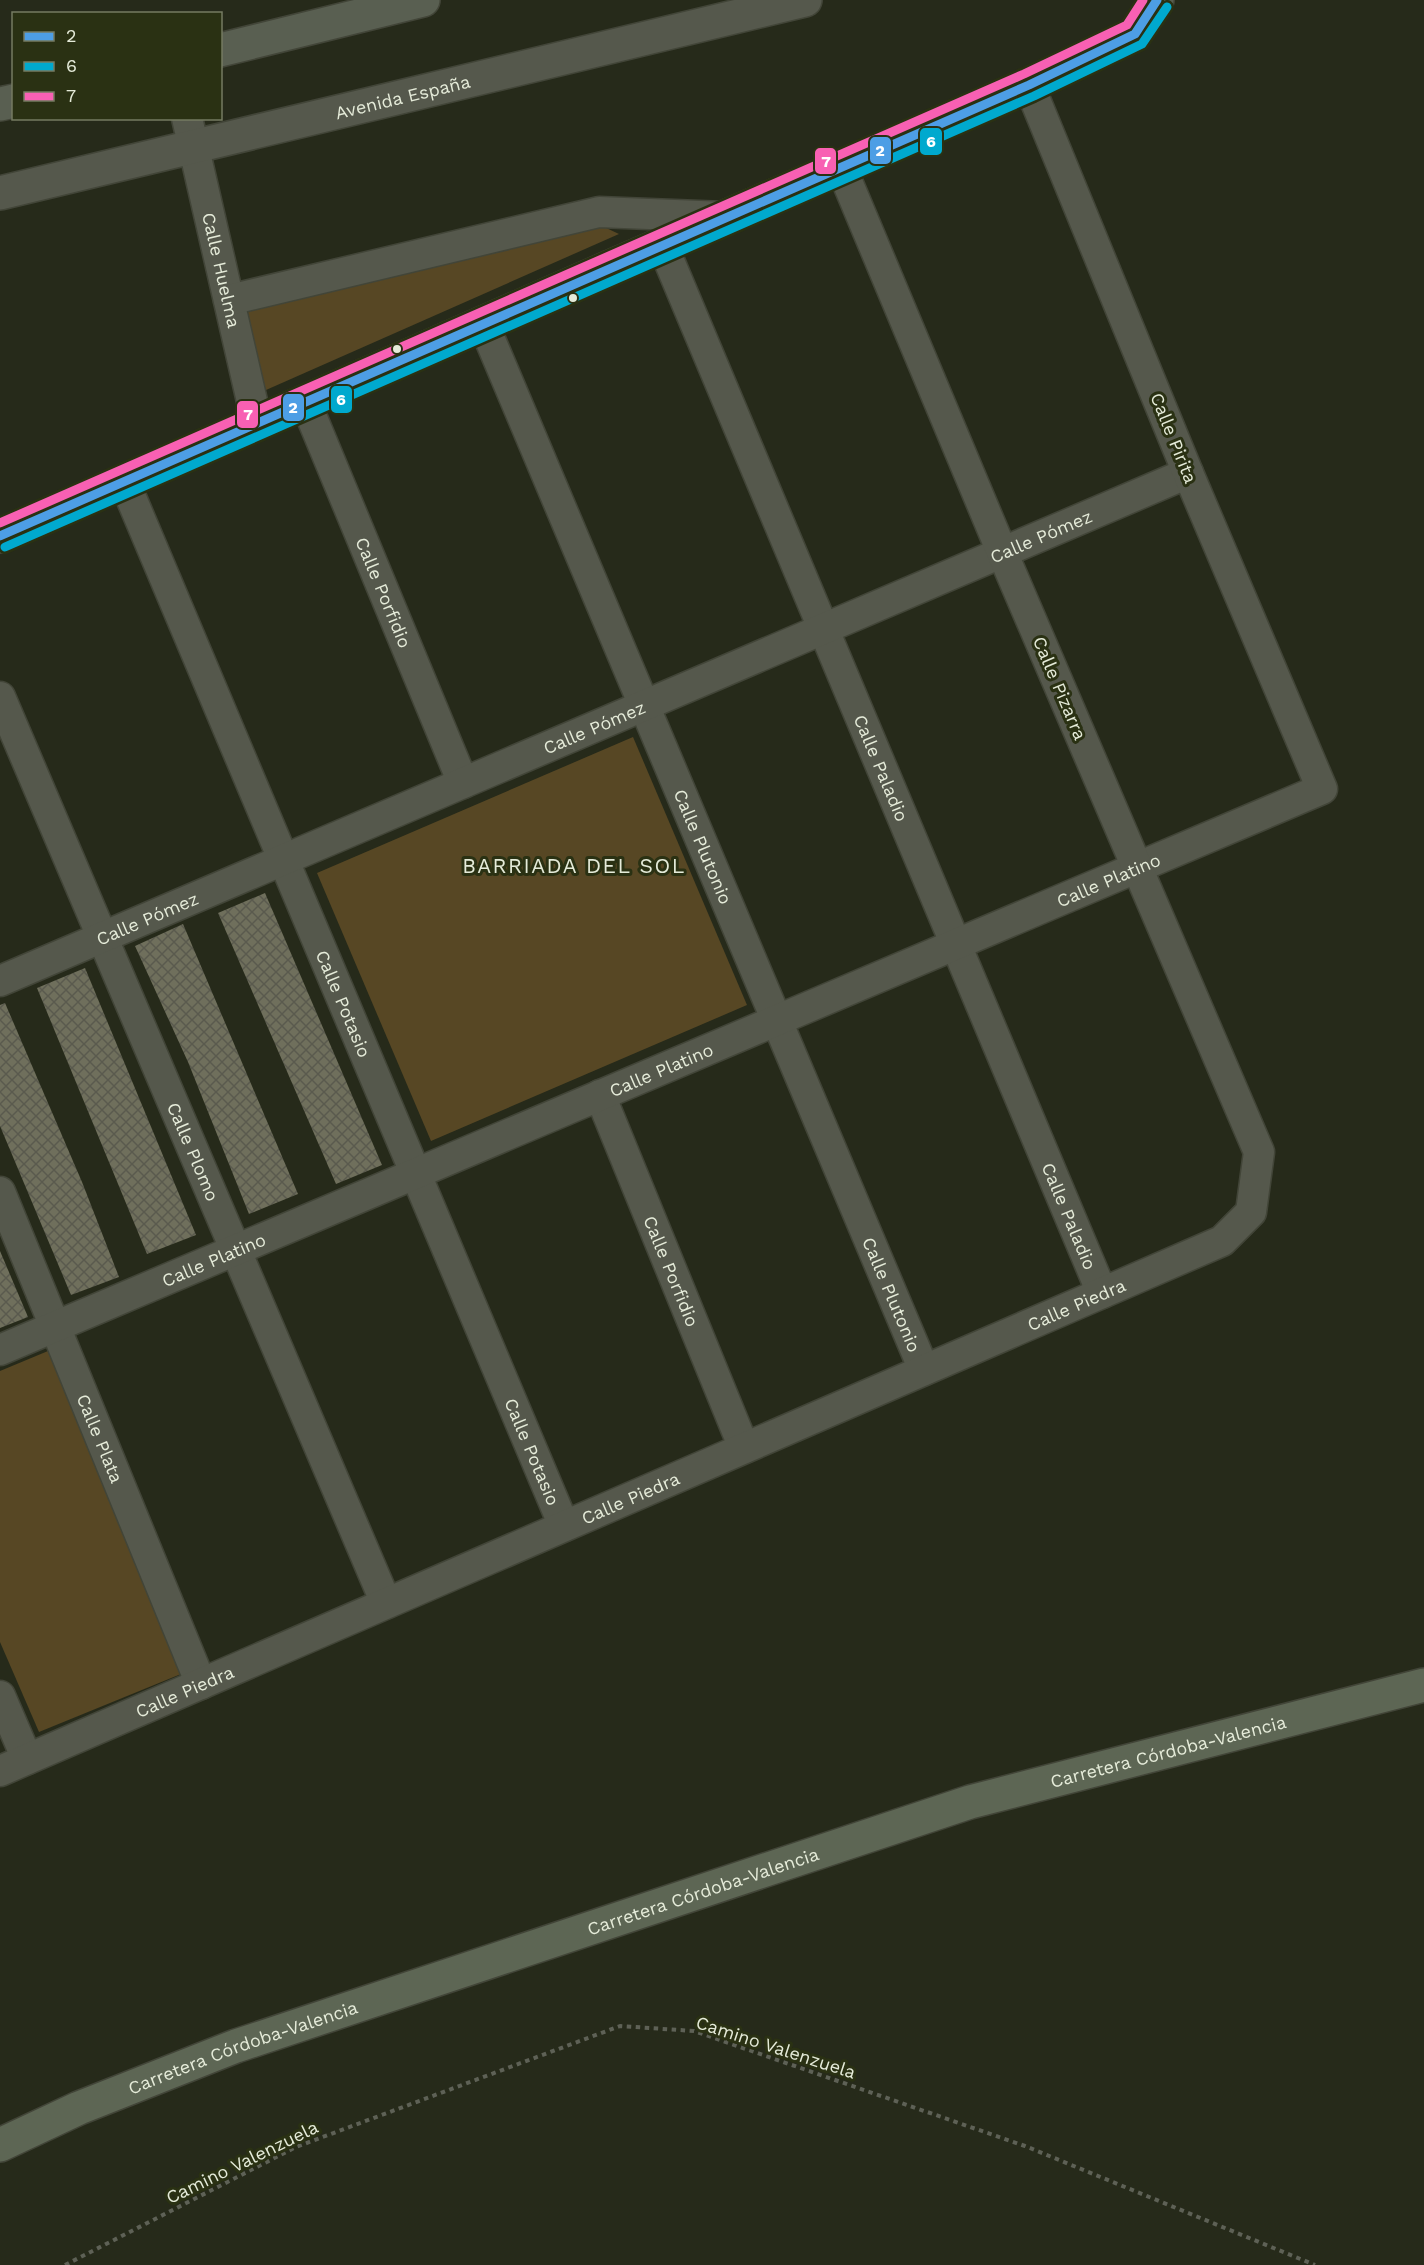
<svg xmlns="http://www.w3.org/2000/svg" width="1424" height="2265" font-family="'Work Sans',sans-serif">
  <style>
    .green { fill: #574724 }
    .building { fill: url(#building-cross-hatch) }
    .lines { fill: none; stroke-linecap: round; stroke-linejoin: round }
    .minor-casing { stroke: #424538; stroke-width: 33 }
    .tertiary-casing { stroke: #424538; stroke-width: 36 }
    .secondary-casing { stroke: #424538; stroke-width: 36 }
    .trunk-casing { stroke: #424538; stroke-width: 36 }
    .path { stroke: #5e6156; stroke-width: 4; stroke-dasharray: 4.5 4.5; stroke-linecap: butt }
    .minor { stroke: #55584c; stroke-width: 30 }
    .tertiary { stroke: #55584c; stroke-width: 33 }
    .secondary { stroke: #595f51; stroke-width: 33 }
    .trunk { stroke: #5d6654; stroke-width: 33 }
    .bus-1-casing { stroke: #2a3113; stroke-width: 14 }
    .bus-2-casing { stroke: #2a3113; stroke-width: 14 }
    .bus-3-casing { stroke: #2a3113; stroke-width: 14 }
    .bus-1 { stroke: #4d9ee5; stroke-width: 9 }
    .bus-2 { stroke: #00a9ce; stroke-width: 9 }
    .bus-3 { stroke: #f860b3; stroke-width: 9 }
    .bus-dot { fill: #e5ebd9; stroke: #2a3113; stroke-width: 2 }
    .labels { text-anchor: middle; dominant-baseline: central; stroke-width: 6; stroke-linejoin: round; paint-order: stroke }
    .street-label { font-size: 18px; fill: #e5ebd9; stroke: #2a3113 }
    .quarter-label { font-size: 21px; letter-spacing: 1.5px; fill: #e5ebd9; stroke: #2a3113 }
    .line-badge { stroke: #2a3113; stroke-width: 2 }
    .badge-label { font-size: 16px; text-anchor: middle; font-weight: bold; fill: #fff }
  </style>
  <defs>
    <pattern id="building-cross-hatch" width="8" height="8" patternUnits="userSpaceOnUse" patternTransform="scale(1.5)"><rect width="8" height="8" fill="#6f6f5c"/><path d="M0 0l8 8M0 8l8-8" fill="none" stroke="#5a5a4e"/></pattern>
  </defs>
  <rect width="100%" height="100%" fill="#262a1a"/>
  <g class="green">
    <path d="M602,226L619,234L266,390L232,313Z"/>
    <path d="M633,737L747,1005L431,1141L317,873Z"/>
    <path d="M48,1351L181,1674L39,1732L0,1642V1371Z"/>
  </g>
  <g class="building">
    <path d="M265,893L382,1165L336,1184L218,913Z"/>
    <path d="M183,924L298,1194L249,1214L188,1062L135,946Z"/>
    <path d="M85,968L196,1235L147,1254L37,988Z"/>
    <path d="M5,1003L82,1182L119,1277L71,1295L0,1126V1005Z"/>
    <path d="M0,1251L28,1317L0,1328Z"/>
  </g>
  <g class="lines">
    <g class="minor-casing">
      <g id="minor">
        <path id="s1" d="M187,118L257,423"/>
        <path id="s2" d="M662,244L1102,1293"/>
        <path d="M229,300L599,212L725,217"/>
        <path id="s3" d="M483,323L924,1370"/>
        <path id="s4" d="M305,401L463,783"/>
        <path id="s5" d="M124,481L564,1526"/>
        <path id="s6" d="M0,697L386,1603"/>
        <path id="s7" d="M0,981L1188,473"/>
        <path id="s8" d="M600,1095L744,1448"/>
        <path id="s9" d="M0,1192L201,1684"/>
        <path id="s10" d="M0,1350L1322,789L1188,473L1029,85"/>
        <path d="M0,1696L27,1759"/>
        <path id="s11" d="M0,1771L1222,1241L1251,1212L1259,1152L1002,552L841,167"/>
      </g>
    </g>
    <g class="tertiary-casing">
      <g id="tertiary">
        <path id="s12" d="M0,193L805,0"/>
      </g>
    </g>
    <g class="secondary-casing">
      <g id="secondary">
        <path d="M220,50L423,0"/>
        <path d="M0,104L14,101"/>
        <path d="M0,536L615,265L1029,85L1135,34L1157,0"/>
      </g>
    </g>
    <g class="trunk-casing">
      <g id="trunk">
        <path id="s13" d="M0,2145L79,2108L236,2046L970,1802L1424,1685"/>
      </g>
    </g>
    <path class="path" d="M65,2265L296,2147L620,2026L694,2031L1025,2146L1315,2265"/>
    <use href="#minor" class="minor"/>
    <use href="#tertiary" class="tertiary"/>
    <use href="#secondary" class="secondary"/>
    <use href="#trunk" class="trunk"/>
    <g class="bus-1-casing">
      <path id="bus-1" d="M0,536L1029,85L1135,34L1157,0"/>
    </g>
    <g class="bus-2-casing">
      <path id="bus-2" d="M5,547L1034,96L1142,44L1167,7"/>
    </g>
    <g class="bus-3-casing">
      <path id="bus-3" d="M0,523L1024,74L1127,25L1143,0"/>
    </g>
    <use href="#bus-1" class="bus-1"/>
    <use href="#bus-2" class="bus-2"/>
    <use href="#bus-3" class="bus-3"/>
  </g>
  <g class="bus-dot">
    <circle cx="573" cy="298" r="5"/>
    <circle cx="397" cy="349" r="5"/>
  </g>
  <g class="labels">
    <g class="street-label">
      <text stroke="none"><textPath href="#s12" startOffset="414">Avenida España</textPath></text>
      <text stroke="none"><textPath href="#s1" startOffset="156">Calle Huelma</textPath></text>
      <text transform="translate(1174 438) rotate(68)">Calle Pirita</text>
      <text stroke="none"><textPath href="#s7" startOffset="1132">Calle Pómez</textPath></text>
      <text stroke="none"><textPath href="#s4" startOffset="207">Calle Porfidio</textPath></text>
      <text transform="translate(1060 688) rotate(67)">Calle Pizarra</text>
      <text stroke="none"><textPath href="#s7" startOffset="646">Calle Pómez</textPath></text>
      <text stroke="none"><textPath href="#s2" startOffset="568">Calle Paladio</textPath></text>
      <text stroke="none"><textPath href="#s3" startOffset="568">Calle Plutonio</textPath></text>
      <text stroke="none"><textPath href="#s10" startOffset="1204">Calle Platino</textPath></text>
      <text stroke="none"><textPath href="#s7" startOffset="160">Calle Pómez</textPath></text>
      <text stroke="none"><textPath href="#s5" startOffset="567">Calle Potasio</textPath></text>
      <text stroke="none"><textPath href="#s10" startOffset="718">Calle Platino</textPath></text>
      <text stroke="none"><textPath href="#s6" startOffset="494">Calle Plomo</textPath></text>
      <text stroke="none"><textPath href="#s2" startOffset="1054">Calle Paladio</textPath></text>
      <text stroke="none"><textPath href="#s10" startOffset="232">Calle Platino</textPath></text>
      <text stroke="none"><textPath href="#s8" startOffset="190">Calle Porfidio</textPath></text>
      <text stroke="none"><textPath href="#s3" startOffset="1054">Calle Plutonio</textPath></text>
      <text stroke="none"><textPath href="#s11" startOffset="1173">Calle Piedra</textPath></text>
      <text stroke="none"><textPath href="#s9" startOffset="266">Calle Plata</textPath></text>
      <text stroke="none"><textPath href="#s5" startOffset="1053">Calle Potasio</textPath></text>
      <text stroke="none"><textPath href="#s11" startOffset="687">Calle Piedra</textPath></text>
      <text stroke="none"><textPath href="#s11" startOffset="201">Calle Piedra</textPath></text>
      <text stroke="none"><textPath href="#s13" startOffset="1234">Carretera Córdoba-Valencia</textPath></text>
      <text stroke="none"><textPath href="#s13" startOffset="748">Carretera Córdoba-Valencia</textPath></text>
      <text stroke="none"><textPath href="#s13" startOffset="262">Carretera Córdoba-Valencia</textPath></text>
      <text transform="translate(776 2047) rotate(18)">Camino Valenzuela</text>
      <text transform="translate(242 2162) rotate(-26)">Camino Valenzuela</text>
    </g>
    <g class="quarter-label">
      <text x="574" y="865">BARRIADA DEL SOL</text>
    </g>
  </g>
  <g class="line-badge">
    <rect x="919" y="127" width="24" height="29" rx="6" fill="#00a9ce"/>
    <rect x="869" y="136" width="23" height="29" rx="6" fill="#4d9ee5"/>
    <rect x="814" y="147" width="23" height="28" rx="6" fill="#f860b3"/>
    <rect x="330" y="385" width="23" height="29" rx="6" fill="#00a9ce"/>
    <rect x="282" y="393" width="23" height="29" rx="6" fill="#4d9ee5"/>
    <rect x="236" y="400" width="23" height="29" rx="6" fill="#f860b3"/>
  </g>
  <g class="badge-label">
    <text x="931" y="147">6</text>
    <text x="880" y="156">2</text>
    <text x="826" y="167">7</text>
    <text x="341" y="405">6</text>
    <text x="293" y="413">2</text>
    <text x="248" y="420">7</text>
  </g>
  <rect x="12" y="12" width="210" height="108" fill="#2a3113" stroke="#757b62" stroke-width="1.5"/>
  <rect x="24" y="32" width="30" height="9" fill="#4d9ee5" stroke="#757b62" stroke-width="1.5"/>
  <text x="66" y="42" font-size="18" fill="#e5ebd9">2</text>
  <rect x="24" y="62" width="30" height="9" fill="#00a9ce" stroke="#757b62" stroke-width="1.5"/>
  <text x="66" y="72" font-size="18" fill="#e5ebd9">6</text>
  <rect x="24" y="92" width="30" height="9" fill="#f860b3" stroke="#757b62" stroke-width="1.5"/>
  <text x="66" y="102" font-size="18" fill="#e5ebd9">7</text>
</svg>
